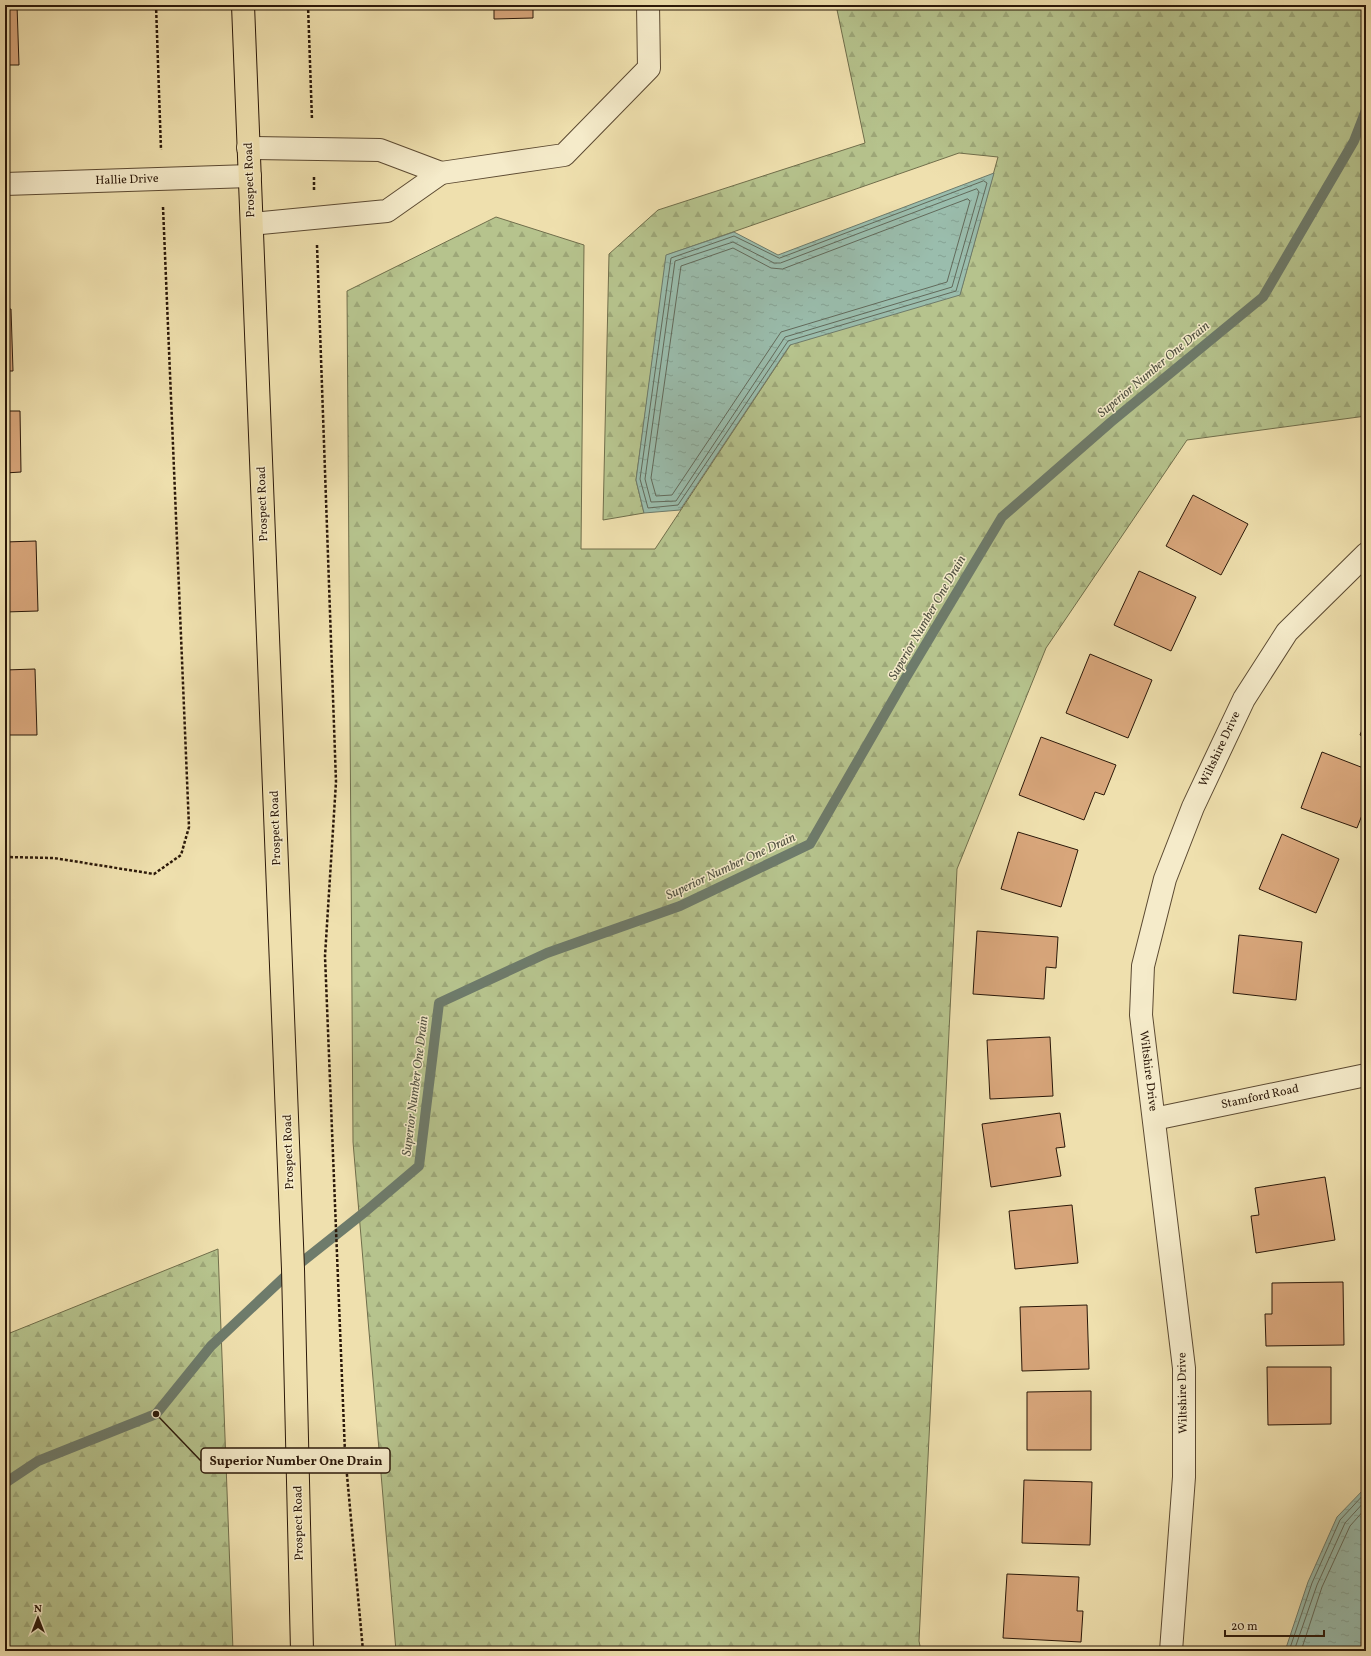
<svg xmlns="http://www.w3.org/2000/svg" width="1371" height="1656" font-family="Vollkorn,serif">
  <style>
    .forest { fill: url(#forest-firs); stroke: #706e4b }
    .water { fill: url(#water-ripples); stroke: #6e7b6b }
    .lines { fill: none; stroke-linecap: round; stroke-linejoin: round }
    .shore { stroke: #626a5b; stroke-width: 1 }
    .stream { stroke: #6e7b6b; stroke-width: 10 }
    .building { fill: #d8a67b; stroke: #2b1809 }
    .minor-casing { stroke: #5c4a32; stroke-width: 24 }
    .major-casing { stroke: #2b1809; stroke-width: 24 }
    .path { stroke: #2b1809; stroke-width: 2.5; stroke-dasharray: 3 2; stroke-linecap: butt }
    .minor { stroke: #f5ebca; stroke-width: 22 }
    .major { stroke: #efe0ae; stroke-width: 22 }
    .labels { text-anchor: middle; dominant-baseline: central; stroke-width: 3; stroke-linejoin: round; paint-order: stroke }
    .street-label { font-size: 12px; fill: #2b1809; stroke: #f5ebca }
    .water-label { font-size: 13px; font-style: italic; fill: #525242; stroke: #f5ebca }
    .leader { fill: none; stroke: #2b1809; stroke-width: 1.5 }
    .callout-dot { fill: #2b1809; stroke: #f5ebca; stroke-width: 1.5 }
    .callout { fill: #f5ebca; stroke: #2b1809; stroke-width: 1.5 }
    .callout-label { font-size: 13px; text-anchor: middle; font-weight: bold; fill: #2b1809 }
  </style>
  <defs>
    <pattern id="forest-firs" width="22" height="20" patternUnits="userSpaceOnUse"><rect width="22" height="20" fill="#b6c38d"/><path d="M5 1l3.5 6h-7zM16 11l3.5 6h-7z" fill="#9da778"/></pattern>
    <pattern id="water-ripples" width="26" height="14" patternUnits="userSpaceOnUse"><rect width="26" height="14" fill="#9abdad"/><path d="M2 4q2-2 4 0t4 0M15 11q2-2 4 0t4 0" fill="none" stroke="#85a294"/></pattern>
  </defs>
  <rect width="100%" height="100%" fill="#efe0ae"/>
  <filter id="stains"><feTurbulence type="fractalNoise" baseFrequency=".005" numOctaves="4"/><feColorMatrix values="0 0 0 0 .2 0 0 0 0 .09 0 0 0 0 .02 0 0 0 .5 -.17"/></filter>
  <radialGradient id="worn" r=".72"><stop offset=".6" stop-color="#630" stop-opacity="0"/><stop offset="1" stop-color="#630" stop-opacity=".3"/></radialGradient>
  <g class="forest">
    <path d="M836,5H1366V416L1187,440L1046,648L957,869L919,1641L921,1651H396L353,1142L347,291L496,217L584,245L581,549H655L793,341L960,294L998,157L959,153L667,255L636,480L644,513L603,520L609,254L658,210L865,143Z"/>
    <path d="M218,1249L233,1651H5V1335Z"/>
  </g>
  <g class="water">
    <path d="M994,173L960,295L790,345L680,510L644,513L636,480L666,255L734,232L778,255Z"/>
    <path d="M1366,1487V1651H1285L1308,1582L1337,1517Z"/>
  </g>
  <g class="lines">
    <g class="shore">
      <path d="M984,181L987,183L956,291L788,341L678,505L648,508L640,479L671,258L734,236L779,258Z"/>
      <path d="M977,189L979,192L952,287L785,337L676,501L651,502L645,479L675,261L733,242L774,263H780Z"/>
      <path d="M968,199L970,201L947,282L781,332L672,495L656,496L651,478L681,266L733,248L771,268L782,269Z"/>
      <path d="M1289,1651L1312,1583L1340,1520L1366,1492"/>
      <path d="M1294,1651L1317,1585L1345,1523L1366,1500"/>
      <path d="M1301,1651L1322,1587L1350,1526L1366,1508"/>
    </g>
    <path class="stream" d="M5,1483L38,1461L156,1414L211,1346L293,1269L366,1211L419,1166L439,1003L547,953L680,906L810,844L905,679L1002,517L1111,422L1263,297L1354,141L1366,110"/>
  </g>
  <g class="building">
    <path d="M5,5H17L19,65H5Z"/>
    <path d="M471,5H533V18L494,19V6H471Z"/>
    <path d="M5,309H11L13,371H5Z"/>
    <path d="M5,411H20L21,472L5,473Z"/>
    <path d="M1193,495L1248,524L1221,575L1166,546Z"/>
    <path d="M36,541L38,611L5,612V542Z"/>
    <path d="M1139,571L1196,597L1171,651L1114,625Z"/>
    <path d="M1090,654L1152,680L1128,738L1066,713Z"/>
    <path d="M35,669L37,735H5V670Z"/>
    <path d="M1366,720V738L1360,735Z"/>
    <path d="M1041,737L1116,765L1104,795L1095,792L1084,820L1019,795Z"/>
    <path d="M1322,752L1366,769V805L1357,828L1301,808Z"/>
    <path d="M1018,832L1078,850L1061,907L1001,889Z"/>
    <path d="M1282,834L1339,859L1316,913L1259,889Z"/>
    <path d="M977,931L1058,937L1056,968L1046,967L1044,999L973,994Z"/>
    <path d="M1239,935L1302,942L1296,1000L1233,993Z"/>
    <path d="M1050,1037L1053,1096L990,1099L987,1040Z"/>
    <path d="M1060,1113L1065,1147L1056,1148L1061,1176L991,1187L982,1124Z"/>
    <path d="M1325,1177L1335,1240L1256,1253L1251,1216L1259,1215L1255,1188Z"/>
    <path d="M1072,1205L1078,1263L1015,1269L1009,1211Z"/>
    <path d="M1343,1282L1344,1345L1266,1346L1265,1314H1272V1283Z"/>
    <path d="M1087,1305L1089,1369L1022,1371L1020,1307Z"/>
    <path d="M1267,1367H1331V1424L1268,1425Z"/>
    <path d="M1091,1391V1450H1027V1392Z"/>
    <path d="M1024,1480L1092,1482L1090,1545L1022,1543Z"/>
    <path d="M1007,1574L1079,1577L1077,1611H1083L1081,1642L1003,1638Z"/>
  </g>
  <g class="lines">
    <g class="minor-casing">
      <g id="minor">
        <path d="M248,148L380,150L441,173L387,211L252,224"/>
        <path d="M441,173L564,155L649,68L648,5"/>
        <path d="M5,184L250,176"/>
        <path d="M1154,1119L1366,1075"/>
        <path d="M1171,1651L1184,1477V1368L1141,1015L1143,966L1165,879L1193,807L1244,699L1287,632L1366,554"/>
      </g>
    </g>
    <g class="major-casing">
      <path id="major" d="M243,5L293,1269L302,1651"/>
    </g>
    <g class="path">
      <path d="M156,5L161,150"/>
      <path d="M308,5L312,120"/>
      <path d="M314,177V190"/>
      <path d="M317,245L336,782L325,956L345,1453L363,1651"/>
      <path d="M5,857L54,858L154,874L181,855L189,827L163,207"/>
    </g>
    <use href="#minor" class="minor"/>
    <use href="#major" class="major"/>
  </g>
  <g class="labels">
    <g class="street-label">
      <text transform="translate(127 180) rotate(-2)">Hallie Drive</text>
      <text transform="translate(250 180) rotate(-92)">Prospect Road</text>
      <text transform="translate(263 504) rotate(-92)">Prospect Road</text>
      <text transform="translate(1220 749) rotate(-65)">Wiltshire Drive</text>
      <text transform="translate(276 828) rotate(-92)">Prospect Road</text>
      <text transform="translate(1148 1071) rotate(83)">Wiltshire Drive</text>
      <text transform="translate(1260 1097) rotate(-12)">Stamford Road</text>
      <text transform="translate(289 1152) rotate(-92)">Prospect Road</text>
      <text transform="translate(1183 1393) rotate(-91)">Wiltshire Drive</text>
      <text transform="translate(299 1523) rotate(-91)">Prospect Road</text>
    </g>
    <g class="water-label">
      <text transform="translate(1154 370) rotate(-40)">Superior Number One Drain</text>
      <text transform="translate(928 618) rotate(-60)">Superior Number One Drain</text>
      <text transform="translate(731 867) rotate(-25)">Superior Number One Drain</text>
      <text transform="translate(416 1086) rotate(-83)">Superior Number One Drain</text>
    </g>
  </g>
  <path class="leader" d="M156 1414L201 1461"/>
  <circle class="callout-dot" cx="156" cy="1414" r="4"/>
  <rect class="callout" x="201" y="1448" width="189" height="25" rx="4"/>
  <g class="callout-label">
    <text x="296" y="1465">Superior Number One Drain</text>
  </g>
  <rect width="1371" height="1656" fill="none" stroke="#efe0ae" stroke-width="20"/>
  <rect x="6" y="6" width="1359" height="1644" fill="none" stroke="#2b1809" stroke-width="2"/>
  <rect x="10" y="10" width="1351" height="1636" fill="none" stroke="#2b1809"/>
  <g transform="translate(38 1618)" stroke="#f5ebca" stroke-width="3" paint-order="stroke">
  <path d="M0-3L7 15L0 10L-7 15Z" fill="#2b1809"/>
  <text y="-6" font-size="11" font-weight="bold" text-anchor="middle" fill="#2b1809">N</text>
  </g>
  <path d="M1225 1630v6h99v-6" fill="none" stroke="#2b1809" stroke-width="2"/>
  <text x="1231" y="1630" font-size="12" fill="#2b1809" stroke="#f5ebca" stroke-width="3" paint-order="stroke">20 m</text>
  <rect width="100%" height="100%" filter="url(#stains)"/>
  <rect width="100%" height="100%" fill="url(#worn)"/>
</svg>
